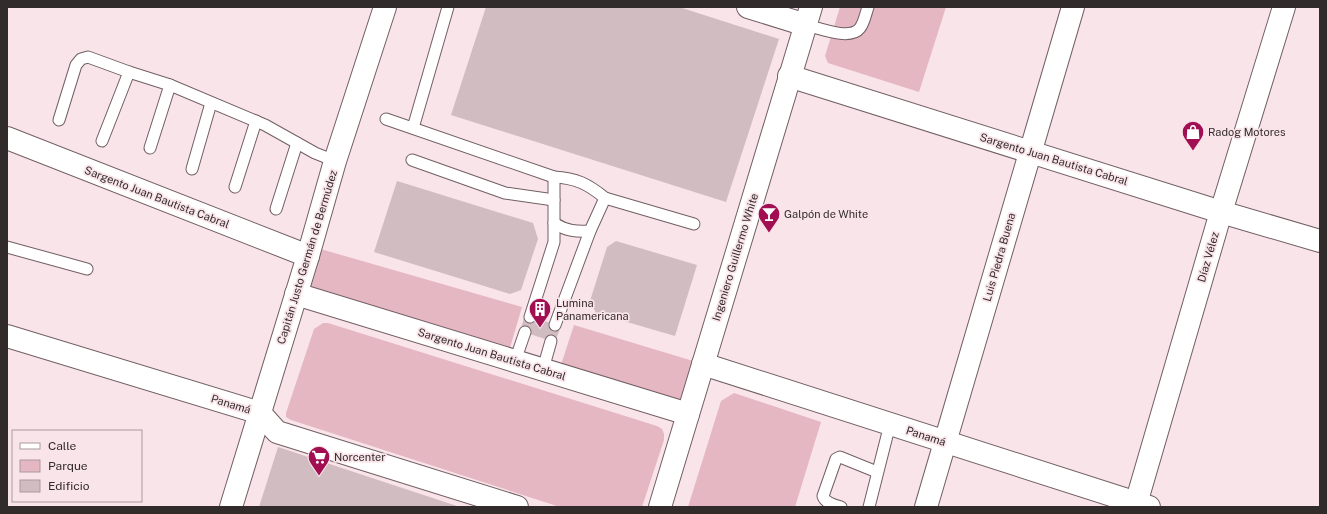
<svg xmlns="http://www.w3.org/2000/svg" width="1327" height="514" font-family="'Public Sans',sans-serif">
  <style>
    .green { fill: #e5b7c2 }
    .building { fill: #d1bcc1 }
    .lines { fill: none; stroke-linecap: round; stroke-linejoin: round }
    .lane-casing { stroke: #715f64; stroke-width: 13 }
    .street-casing { stroke: #715f64; stroke-width: 24 }
    .secondary-casing { stroke: #715f64; stroke-width: 24 }
    .lane { stroke: #fff; stroke-width: 11 }
    .street { stroke: #fff; stroke-width: 22 }
    .secondary { stroke: #fff; stroke-width: 22 }
    .labels { text-anchor: middle; dominant-baseline: central; stroke-width: 3.5; stroke-linejoin: round; paint-order: stroke }
    .poi-label { font-size: 11px; fill: #322b2c; stroke: #f9e4e9; text-anchor: start }
    .street-label { font-size: 11px; fill: #322b2c; stroke: #f9e4e9 }
  </style>
  <rect width="100%" height="100%" fill="#f9e4e9"/>
  <g class="green">
    <path d="M840,7H946L919,92L828,63L825,56Z"/>
    <path d="M310,246L522,307L507,358L296,294Z"/>
    <path d="M323,323H328L657,426L662,429L664,434V440L642,507H560L291,420L286,417V413L314,329Z"/>
    <path d="M574,325L703,364L688,414L558,374Z"/>
    <path d="M734,393L821,422L795,507H688L721,401Z"/>
  </g>
  <g class="building">
    <path d="M486,7H679L779,39L726,202L451,115Z"/>
    <path d="M397,181L533,223L538,239L521,290L510,294L374,252Z"/>
    <path d="M616,241L697,265L675,336L596,313L590,301L607,247Z"/>
    <path d="M525,315L561,326L555,342L520,331Z"/>
    <path d="M278,447L460,507H259Z"/>
  </g>
  <g class="lines">
    <g class="lane-casing">
      <g id="lane">
        <path d="M806,25C819,28 850,41 860,28C864,23 866,13 868,7"/>
        <path d="M386,119L554,177"/>
        <path d="M59,120L76,65L81,59L88,57L129,72"/>
        <path d="M413,128L448,7"/>
        <path d="M102,141L129,72L170,85L265,125L315,153L335,161"/>
        <path d="M150,148L170,85"/>
        <path d="M412,160L505,193L554,200"/>
        <path d="M192,169L211,103"/>
        <path d="M235,187L256,121"/>
        <path d="M605,198L694,224"/>
        <path d="M276,209L297,143"/>
        <path d="M554,223C566,231 577,232 590,231"/>
        <path d="M7,247L87,269"/>
        <path d="M530,317L554,242V177C576,178 588,184 605,198L590,231L555,325"/>
        <path d="M515,361L525,332"/>
        <path d="M543,369L551,341"/>
        <path d="M841,507C834,505 825,503 823,496L836,459L840,457L877,472"/>
        <path d="M869,507L890,424"/>
      </g>
    </g>
    <g class="street-casing">
      <g id="street">
        <path d="M748,7L806,25"/>
        <path d="M789,76L1221,212L1320,241"/>
        <path d="M7,138L308,256"/>
        <path d="M296,294L688,414"/>
        <path d="M7,336L260,413L277,432L517,507"/>
        <path d="M703,364L1149,507"/>
        <path d="M231,507L308,256L335,161L385,7"/>
        <path d="M1135,507L1221,212L1284,7"/>
      </g>
    </g>
    <g class="secondary-casing">
      <g id="secondary">
        <path d="M660,507L811,7"/>
        <path d="M926,507L1073,7"/>
      </g>
    </g>
    <use href="#lane" class="lane"/>
    <use href="#street" class="street"/>
    <use href="#secondary" class="secondary"/>
  </g>
  <defs>
    <g id="shop-pin" transform="scale(1.15)"><path d="M0 17L-7.5 6A9.5 9.5 0 1 1 7.5 6Z" fill="#a10e52" stroke="#f9e4e9"/><path d="M-5-2.5h2.3a2.7 3.5 0 0 1 5.4 0H5L5.5 6h-11ZM-1.5-2.5h3a1.5 2.3 0 0 0-3 0Z" fill="#fff"/></g>
    <g id="bar-pin" transform="scale(1.15)"><path d="M0 17L-7.5 6A9.5 9.5 0 1 1 7.5 6Z" fill="#a10e52" stroke="#f9e4e9"/><path d="M-6-5H6L.8 .8V4.5H3.5V6h-7V4.5H-.8V.8Z" fill="#fff"/></g>
    <g id="building-pin" transform="scale(1.15)"><path d="M0 17L-7.5 6A9.5 9.5 0 1 1 7.5 6Z" fill="#a10e52" stroke="#f9e4e9"/><path d="M-4-6H4V6H1V3H-1V6H-4ZM-2.5-4.3h1.7v1.8h-1.7ZM.8-4.3h1.7v1.8H.8ZM-2.5-1h1.7V.8h-1.7ZM.8-1h1.7V.8H.8Z" fill="#fff"/></g>
    <g id="supermarket-pin" transform="scale(1.15)"><path d="M0 17L-7.5 6A9.5 9.5 0 1 1 7.5 6Z" fill="#a10e52" stroke="#f9e4e9"/><path d="M-6-5.5h2.5l.6 2H6L4.5 2H-2.5L-4.4-4H-6ZM-1.5 3.2a1.3 1.3 0 1 0 .1 0ZM3 3.2a1.3 1.3 0 1 0 .1 0Z" fill="#fff"/></g>
  </defs>
  <g fill-rule="evenodd">
    <use href="#shop-pin" x="1193" y="132"/>
    <use href="#bar-pin" x="769" y="214"/>
    <use href="#building-pin" x="540" y="309"/>
    <use href="#supermarket-pin" x="319" y="457"/>
  </g>
  <g class="labels">
    <g class="poi-label">
      <text x="1208" y="132">Radog Motores</text>
      <text x="784" y="214">Galpón de White</text>
      <text x="556" y="303">Lumina<tspan x="556" dy="13">Panamericana</tspan></text>
      <text x="334" y="457">Norcenter</text>
    </g>
    <g class="street-label">
      <text transform="translate(1054 159) rotate(17)">Sargento Juan Bautista Cabral</text>
      <text transform="translate(157 197) rotate(21)">Sargento Juan Bautista Cabral</text>
      <text transform="translate(307 257) rotate(-73)">Capitán Justo Germán de Bermúdez</text>
      <text transform="translate(735 257) rotate(-73)">Ingeniero Guillermo White</text>
      <text transform="translate(999 257) rotate(-74)">Luis Piedra Buena</text>
      <text transform="translate(1208 257) rotate(-74)">Díaz Vélez</text>
      <text transform="translate(492 354) rotate(17)">Sargento Juan Bautista Cabral</text>
      <text transform="translate(231 404) rotate(17)">Panamá</text>
      <text transform="translate(926 436) rotate(18)">Panamá</text>
    </g>
  </g>
  <rect width="1327" height="514" fill="none" stroke="#322b2c" stroke-width="16"/>
  <rect x="12" y="430" width="130" height="72" fill="#f9e4e9" stroke="#a99a9d"/>
  <rect x="20" y="443" width="20" height="6" fill="#ffffff" stroke="#a99a9d"/>
  <text x="48" y="450" font-size="12" fill="#322b2c">Calle</text>
  <rect x="20" y="460" width="20" height="12" fill="#e5b7c2" stroke="#a99a9d"/>
  <text x="48" y="470" font-size="12" fill="#322b2c">Parque</text>
  <rect x="20" y="480" width="20" height="12" fill="#d1bcc1" stroke="#a99a9d"/>
  <text x="48" y="490" font-size="12" fill="#322b2c">Edificio</text>
</svg>
